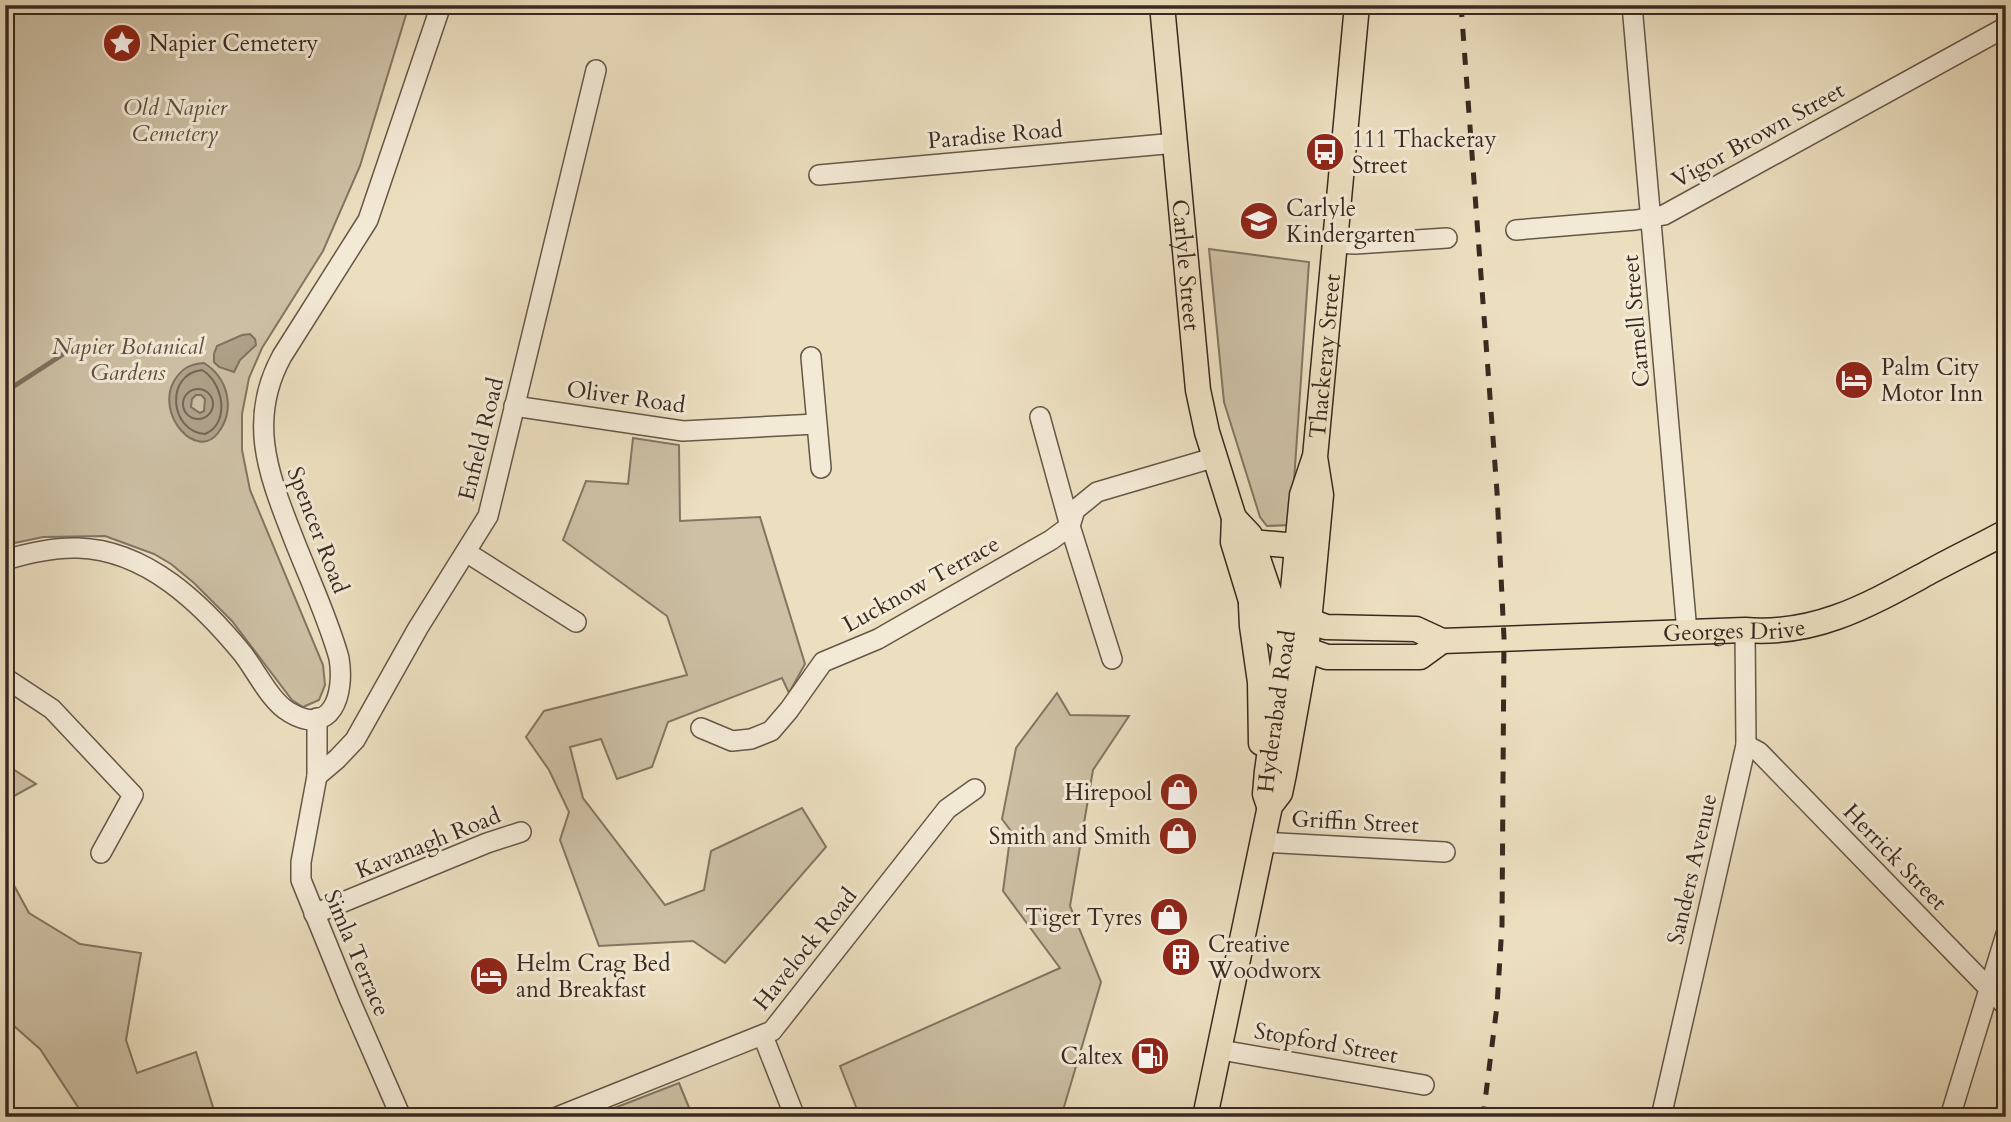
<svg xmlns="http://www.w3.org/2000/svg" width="2011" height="1122" font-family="Cardo,serif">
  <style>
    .green { fill: #cdc0a5; stroke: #827562; stroke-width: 2 }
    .water { fill: #afa18a; stroke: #7f7160; stroke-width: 2; fill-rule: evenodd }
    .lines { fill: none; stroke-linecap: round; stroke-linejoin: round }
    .shore { stroke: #746655; stroke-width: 2 }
    .stream { stroke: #7f7160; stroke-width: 5 }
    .minor-casing { stroke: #655748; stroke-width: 22 }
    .major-casing { stroke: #382a20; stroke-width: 27 }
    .minor { stroke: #f3ead6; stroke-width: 19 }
    .major { stroke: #ecdfc0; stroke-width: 24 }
    .rail { stroke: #382a20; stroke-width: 5; stroke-dasharray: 12 12; stroke-linecap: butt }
    .labels { text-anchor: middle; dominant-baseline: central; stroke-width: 6; stroke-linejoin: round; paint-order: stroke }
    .poi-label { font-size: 23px; fill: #382a20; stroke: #f3ead6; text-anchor: start }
    .park-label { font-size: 23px; font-style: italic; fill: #5d5041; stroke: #f3ead6 }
    .street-label { font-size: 23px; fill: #382a20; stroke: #f3ead6 }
  </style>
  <rect width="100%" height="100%" fill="#ecdfc0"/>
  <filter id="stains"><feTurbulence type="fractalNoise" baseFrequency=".00286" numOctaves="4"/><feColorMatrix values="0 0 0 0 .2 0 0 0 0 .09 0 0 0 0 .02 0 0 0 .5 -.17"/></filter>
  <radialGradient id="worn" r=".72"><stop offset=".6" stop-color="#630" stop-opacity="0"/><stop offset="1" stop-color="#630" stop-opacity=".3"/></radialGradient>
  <g class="green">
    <path d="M5,5H409L360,166L323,251L262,348L249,378L242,414V450L250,490L323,665L325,685L319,700L303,707L292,700L232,621L194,583L171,564L154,554L105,536L43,537L5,545Z"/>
    <path d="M1209,249L1309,262L1291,525L1267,526L1260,517L1224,402Z"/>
    <path d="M633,438L679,445L680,521L760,517L805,664L789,693L782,678L668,722L652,767L617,779L601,739L570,747L583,798L665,905L704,890L711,851L802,808L826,847L725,963L693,941L599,946L560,840L569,812L549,770L526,737L544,711L687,675L667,616L563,540L586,481L628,484Z"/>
    <path d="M1057,693L1070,715L1129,716L1093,770L1070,906L1101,982L1061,1117H860L840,1066L1060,968L1003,891L1011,831L1002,819L1016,748Z"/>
    <path d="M5,764L36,784L5,801Z"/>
    <path d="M5,869L29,913L80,944L141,953L126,1040L137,1073L196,1052L216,1117H79L78,1107L40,1049L5,1018Z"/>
    <path d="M679,1083L692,1115L695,1117H591Z"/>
  </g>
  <g class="water">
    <path d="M250,334L255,339L256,345L240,360L234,372L219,367L214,362V354L217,346L242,335Z"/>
    <path d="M204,363C228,378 236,409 218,433C197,461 155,415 174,381C182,368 190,364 204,363ZM196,395H201L205,399L204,411L200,413L191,407L192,399Z"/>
  </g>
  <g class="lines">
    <g class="shore">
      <path d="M202,370C223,382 231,423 205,434C169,431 165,374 202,370Z"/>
      <circle cx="198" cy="404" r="15"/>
    </g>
    <path class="stream" d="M5,392L68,351"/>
    <g class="minor-casing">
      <g id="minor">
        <path d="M1632,5L1687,632"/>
        <path d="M819,175L1176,143"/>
        <path d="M1516,230L1636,220L1664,215L2006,27"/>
        <path d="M1334,243L1355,244L1447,238"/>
        <path d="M811,357L821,468"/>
        <path d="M514,406L683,431L816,424"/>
        <path d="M466,552L576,622"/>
        <path d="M5,560C28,553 54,547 78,548C147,550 202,604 243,654C256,671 271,702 289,712C332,738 345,694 339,658C327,615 307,574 291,532C267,471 248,418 282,356L368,220L441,5"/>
        <path d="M1112,659L1070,526L1075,510L1097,492L1216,457"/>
        <path d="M5,678L52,709L133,795L101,853"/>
        <path d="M317,718V776L301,862V880L349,998L401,1117"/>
        <path d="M701,728L732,741L751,739L771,731L789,710L823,662L878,639L1051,540L1070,526L1040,417"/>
        <path d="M1746,745L1759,752L2006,1006"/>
        <path d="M317,776L337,759L355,740L418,628L488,516L596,70"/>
        <path d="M1262,842L1445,852"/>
        <path d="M314,914L487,843L521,832"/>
        <path d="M763,1036L795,1117"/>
        <path d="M1221,1050L1424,1085"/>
        <path d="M557,1117L772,1031L947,809L975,789"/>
        <path d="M1661,1117L1746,745L1745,630"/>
        <path d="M1950,1117L2006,934"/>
      </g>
    </g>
    <g class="major-casing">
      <g id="major">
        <path id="s1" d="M1162,5L1198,390L1207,432L1234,518L1233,542L1251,601L1262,621L1275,634L1285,642L1327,657H1420L1442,641"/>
        <path id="s2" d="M1234,518L1250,535L1272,600L1278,609L1326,627L1416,629L1442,641L1745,630C1818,636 1872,603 1933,570C1957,557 1982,545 2006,532"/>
        <path d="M1251,542L1298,546"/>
        <path d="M1251,605L1252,626L1260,682L1261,743"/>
        <path id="s3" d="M1269,806L1265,794L1267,771L1293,590L1302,495L1314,459"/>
        <path id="s4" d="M1205,1117L1270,806L1280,793L1284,774L1306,651L1312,591L1321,495L1315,457L1357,5"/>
      </g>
    </g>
    <use href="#minor" class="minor"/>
    <use href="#major" class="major"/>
    <path class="rail" d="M1461,5L1497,492L1504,638L1502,925L1497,1006L1483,1117"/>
  </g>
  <defs>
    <g id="sight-disc" transform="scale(2.0125)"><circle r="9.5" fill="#8f2418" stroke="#f3ead6"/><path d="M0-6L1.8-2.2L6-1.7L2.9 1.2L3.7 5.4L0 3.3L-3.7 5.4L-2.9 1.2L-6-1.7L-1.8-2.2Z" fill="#fff"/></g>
    <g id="bus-disc" transform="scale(2.0125)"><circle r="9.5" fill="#8f2418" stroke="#f3ead6"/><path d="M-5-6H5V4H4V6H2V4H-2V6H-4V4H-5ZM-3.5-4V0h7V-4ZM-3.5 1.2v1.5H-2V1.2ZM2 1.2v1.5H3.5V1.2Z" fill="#fff"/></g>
    <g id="school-disc" transform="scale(2.0125)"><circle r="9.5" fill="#8f2418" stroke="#f3ead6"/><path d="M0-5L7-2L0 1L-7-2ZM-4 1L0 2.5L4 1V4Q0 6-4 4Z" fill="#fff"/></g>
    <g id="hotel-disc" transform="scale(2.0125)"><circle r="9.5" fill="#8f2418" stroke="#f3ead6"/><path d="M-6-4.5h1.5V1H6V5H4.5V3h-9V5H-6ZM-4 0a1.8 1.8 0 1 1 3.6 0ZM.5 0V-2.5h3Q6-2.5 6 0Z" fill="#fff"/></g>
    <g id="shop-disc" transform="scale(2.0125)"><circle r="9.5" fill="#8f2418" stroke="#f3ead6"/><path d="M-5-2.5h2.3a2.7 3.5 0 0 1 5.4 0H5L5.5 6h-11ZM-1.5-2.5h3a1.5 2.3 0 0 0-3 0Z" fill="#fff"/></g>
    <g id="building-disc" transform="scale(2.0125)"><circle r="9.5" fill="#8f2418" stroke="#f3ead6"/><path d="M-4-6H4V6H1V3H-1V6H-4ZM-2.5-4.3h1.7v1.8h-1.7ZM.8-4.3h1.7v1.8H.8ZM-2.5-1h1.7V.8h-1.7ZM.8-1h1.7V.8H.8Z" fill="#fff"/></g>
    <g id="fuel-disc" transform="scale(2.0125)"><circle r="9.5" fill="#8f2418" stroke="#f3ead6"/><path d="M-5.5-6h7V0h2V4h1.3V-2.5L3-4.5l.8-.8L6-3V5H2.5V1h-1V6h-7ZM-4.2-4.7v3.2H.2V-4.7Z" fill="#fff"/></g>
  </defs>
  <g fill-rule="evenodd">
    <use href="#sight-disc" x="122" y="43"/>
    <use href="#bus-disc" x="1325" y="152"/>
    <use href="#school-disc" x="1259" y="221"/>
    <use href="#hotel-disc" x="1854" y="380"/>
    <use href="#shop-disc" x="1179" y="792"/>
    <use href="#shop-disc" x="1178" y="836"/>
    <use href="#shop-disc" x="1169" y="917"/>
    <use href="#building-disc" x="1181" y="957"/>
    <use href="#hotel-disc" x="489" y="976"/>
    <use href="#fuel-disc" x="1150" y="1056"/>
  </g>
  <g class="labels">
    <g class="poi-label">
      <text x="149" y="43">Napier Cemetery</text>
      <text x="1352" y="139">111 Thackeray<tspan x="1352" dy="26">Street</tspan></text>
      <text x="1286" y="208">Carlyle<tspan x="1286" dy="26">Kindergarten</tspan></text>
      <text x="1881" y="367">Palm City<tspan x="1881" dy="26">Motor Inn</tspan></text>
      <text x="1152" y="792" text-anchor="end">Hirepool</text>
      <text x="1151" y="836" text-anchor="end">Smith and Smith</text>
      <text x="1142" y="917" text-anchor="end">Tiger Tyres</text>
      <text x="1208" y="944">Creative<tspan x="1208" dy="26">Woodworx</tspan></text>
      <text x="516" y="963">Helm Crag Bed<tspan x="516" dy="26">and Breakfast</tspan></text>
      <text x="1123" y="1056" text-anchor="end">Caltex</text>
    </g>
    <g class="park-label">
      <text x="175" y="107">Old Napier<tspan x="175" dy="26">Cemetery</tspan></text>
      <text x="128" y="346">Napier Botanical<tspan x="128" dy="26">Gardens</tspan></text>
    </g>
    <g class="street-label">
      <text transform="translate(995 135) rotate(-5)">Paradise Road</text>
      <text transform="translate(1758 135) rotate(-29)">Vigor Brown Street</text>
      <text stroke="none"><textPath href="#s1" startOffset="261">Carlyle Street</textPath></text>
      <text transform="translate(1636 321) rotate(-95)">Carnell Street</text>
      <text stroke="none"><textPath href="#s4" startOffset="775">Thackeray Street</textPath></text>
      <text transform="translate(626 397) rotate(8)">Oliver Road</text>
      <text transform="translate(481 439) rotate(-76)">Enfield Road</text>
      <text transform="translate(318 530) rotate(69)">Spencer Road</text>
      <text transform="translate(921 584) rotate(-29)">Lucknow Terrace</text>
      <text stroke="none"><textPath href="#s2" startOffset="565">Georges Drive</textPath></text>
      <text stroke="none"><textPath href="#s3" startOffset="96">Hyderabad Road</textPath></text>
      <text transform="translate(1355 822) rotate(3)">Griffin Street</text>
      <text transform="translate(428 843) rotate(-22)">Kavanagh Road</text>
      <text transform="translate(1895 857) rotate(46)">Herrick Street</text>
      <text transform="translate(1692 869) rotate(-77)">Sanders Avenue</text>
      <text transform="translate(805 949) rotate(-51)">Havelock Road</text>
      <text transform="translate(357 953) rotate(67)">Simla Terrace</text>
      <text transform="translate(1326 1043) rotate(10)">Stopford Street</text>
    </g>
  </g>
  <rect width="2011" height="1122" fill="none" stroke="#ecdfc0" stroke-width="28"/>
  <rect x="7" y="7" width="1997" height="1108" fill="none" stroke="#382a20" stroke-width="3.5"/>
  <rect x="14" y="14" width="1983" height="1094" fill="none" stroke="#382a20" stroke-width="2"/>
  <rect width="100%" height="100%" filter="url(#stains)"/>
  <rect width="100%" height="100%" fill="url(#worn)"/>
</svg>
